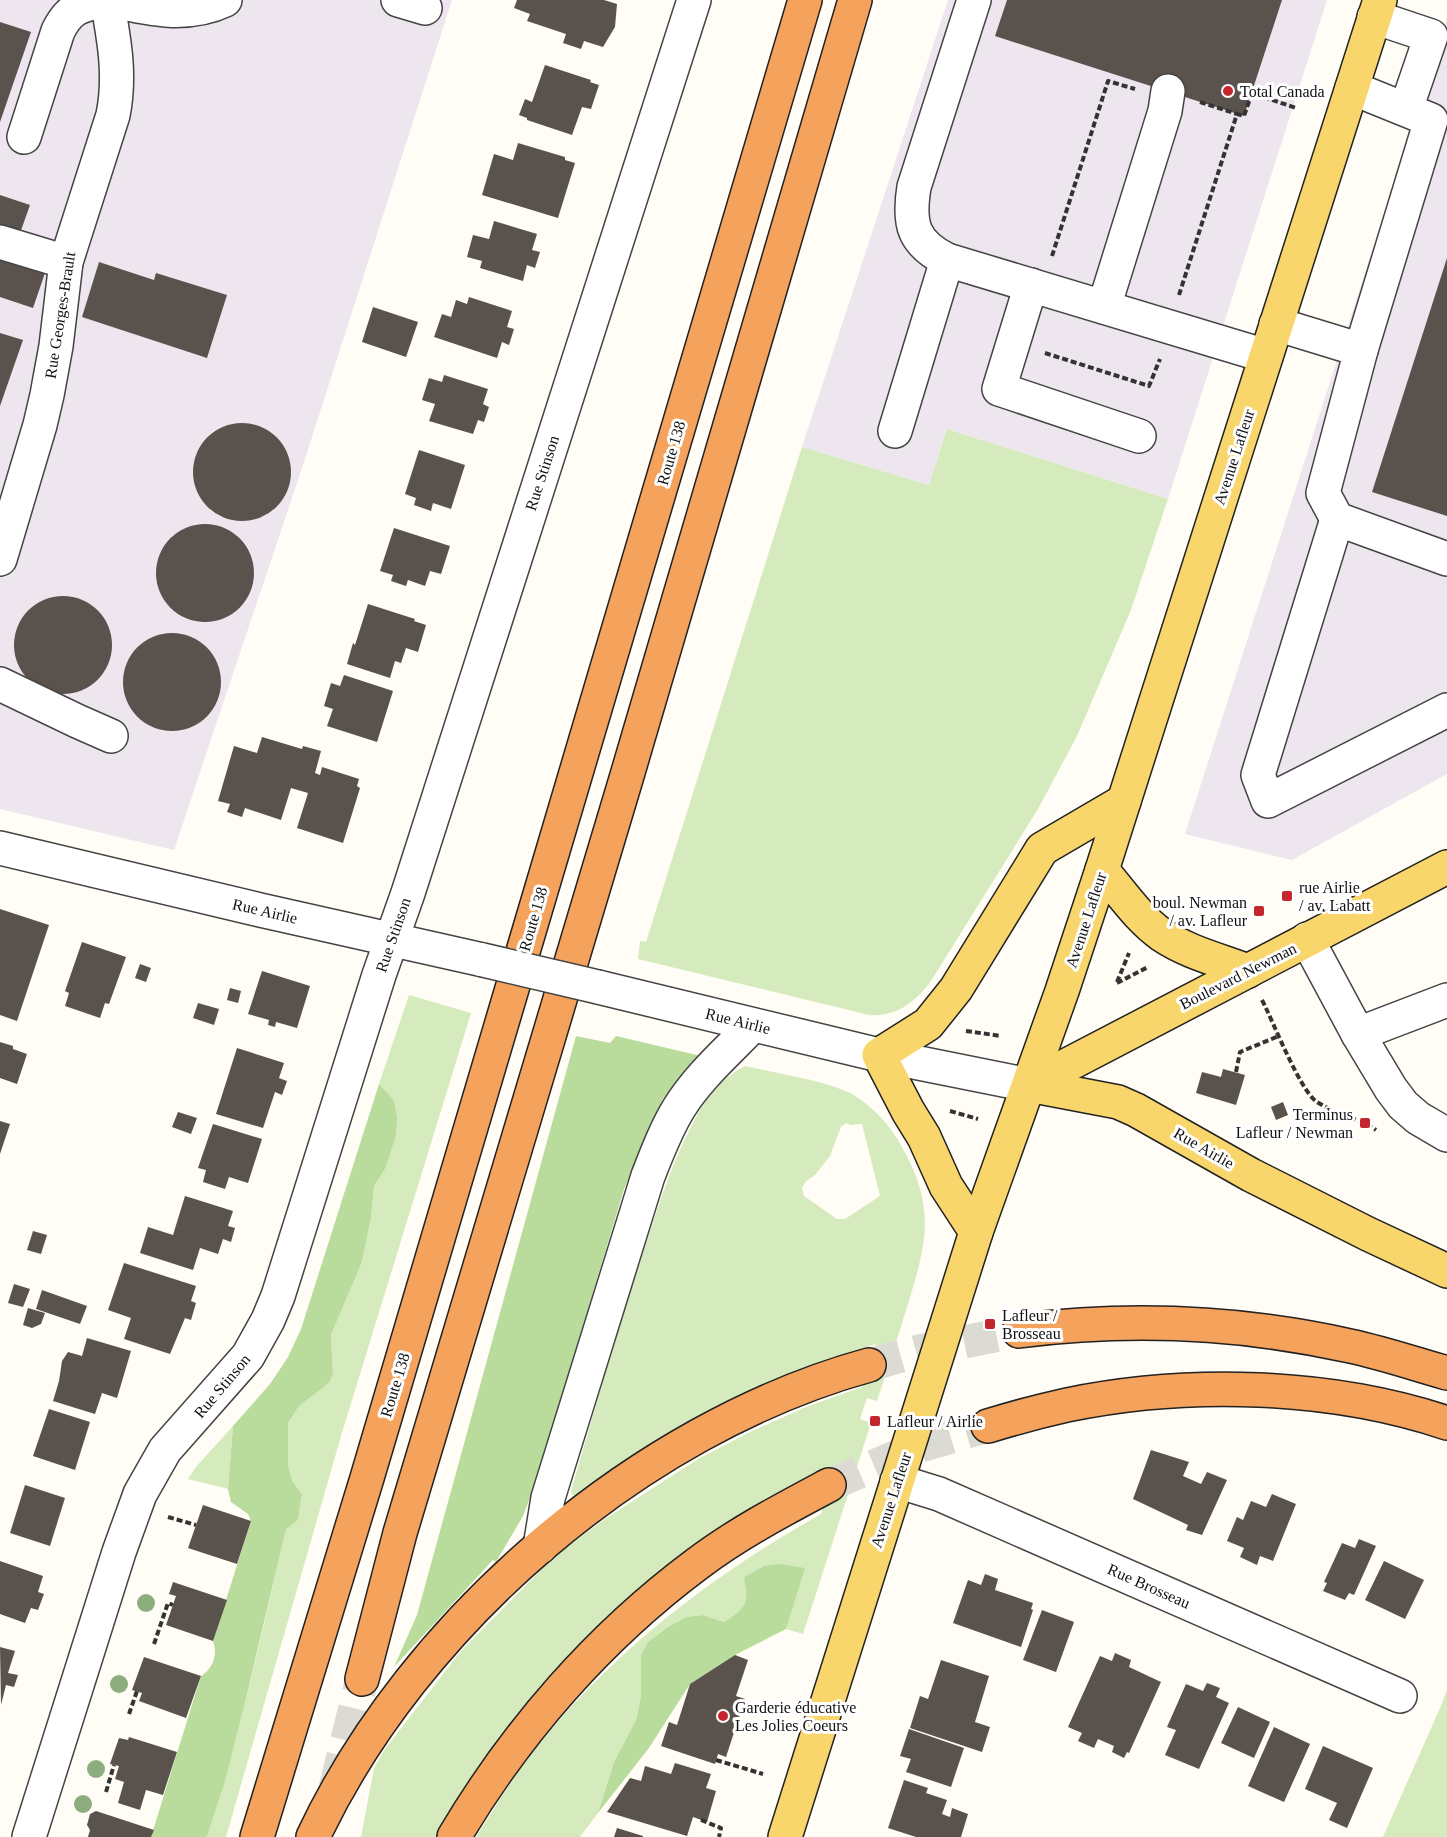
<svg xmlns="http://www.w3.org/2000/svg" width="1447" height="1837" font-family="Georgia,serif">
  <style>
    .industrial { fill: #eee6ef }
    .green { fill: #d5ebbd; fill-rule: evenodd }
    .forest { fill: #b9dc9c }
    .building { fill: #5a524d }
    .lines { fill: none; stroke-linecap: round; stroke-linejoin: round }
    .highway-tunnel { stroke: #dbdad3; stroke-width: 33; stroke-dasharray: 33 16; stroke-linecap: butt }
    .minor-casing { stroke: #444; stroke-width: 36 }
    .major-casing { stroke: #222; stroke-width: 36 }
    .highway-casing { stroke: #222; stroke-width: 36 }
    .path { stroke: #333; stroke-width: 4; stroke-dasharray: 6 3; stroke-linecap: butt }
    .minor { stroke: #fff; stroke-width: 33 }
    .major { stroke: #f9d66b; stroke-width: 33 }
    .highway { stroke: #f5a25d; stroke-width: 33 }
    .minor-bridge-casing { stroke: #444; stroke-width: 36; stroke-linecap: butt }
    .minor-bridge { stroke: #fff; stroke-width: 33 }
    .tree { fill: #8dad7f }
    .poi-dot { fill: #c4262e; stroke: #fff; stroke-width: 2 }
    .labels { text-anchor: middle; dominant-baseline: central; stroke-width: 6; stroke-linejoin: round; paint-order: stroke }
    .poi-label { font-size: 16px; fill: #111; stroke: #fff; text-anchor: start }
    .street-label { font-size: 16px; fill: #111; stroke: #fff }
  </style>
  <rect width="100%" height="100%" fill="#fffdf5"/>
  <g class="industrial">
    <path d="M0,0H452L304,462L174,850L0,809Z"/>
    <path d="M948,0H1327L1168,499L947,429L929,485L802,447Z"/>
    <path d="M1447,17V774L1292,860L1185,834Z"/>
  </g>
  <g class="green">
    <path d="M947,429L1168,499L1131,610L1077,736L1038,809L931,981C915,1002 897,1017 869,1015L638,959L640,941L646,942L802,447L929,485Z"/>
    <path d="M409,995L471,1013L341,1436L226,1837H207C240,1736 262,1632 286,1528L298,1520L302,1494L293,1482L288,1466V1423L299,1406L324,1387L330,1381L333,1373L331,1335L362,1262L371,1218L374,1186L385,1169L394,1100L379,1084Z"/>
    <path d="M745,1066C775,1073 824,1080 850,1093C872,1105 892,1127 903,1149C937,1210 926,1246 906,1310C897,1340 887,1370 877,1401L867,1398L860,1419L871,1423L803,1634L786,1629L804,1568L764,1566L744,1577C744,1583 746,1587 746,1592C748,1607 735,1615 724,1622L703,1615L686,1617L668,1627L648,1642L641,1655V1696L636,1720L614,1762L598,1813L580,1837H476C492,1812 508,1785 526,1761C604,1658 709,1577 821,1514L835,1465C666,1541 527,1676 435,1837H361L374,1768L385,1749L461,1651L554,1557L602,1521L698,1459L750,1432L806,1407L862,1387L876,1344C799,1368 722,1398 654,1441C627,1457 601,1477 575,1495H572L571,1491C595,1410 617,1329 644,1250C659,1203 675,1153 700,1110C711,1092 726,1076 745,1066ZM846,1123L851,1125L862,1124L880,1196L845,1219H837L804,1196L802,1188L806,1181L815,1175L830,1156L841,1127Z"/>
    <path d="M233,1426L228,1489L188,1479L195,1468Z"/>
    <path d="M1447,1690V1837H1383L1440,1708Z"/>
  </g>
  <g class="forest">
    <path d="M576,1036L610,1043L616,1036L701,1056L663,1099L624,1189L537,1479L523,1516L496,1562L493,1560L394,1667L417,1615Z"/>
    <path d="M379,1084L394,1100L397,1118L396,1135L385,1169L374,1186L371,1218L362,1262L331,1335L333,1373L330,1381L324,1387L299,1406L288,1423V1466L293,1482L302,1494L298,1520L286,1529L244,1707L225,1781L207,1837H151L201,1676C213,1668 218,1655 213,1641L251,1521L248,1514L231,1502L228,1489L233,1426L270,1384L288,1357L301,1329Z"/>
    <path d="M780,1564L805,1568L786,1629L735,1655L690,1684L649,1748L598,1813L614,1762L636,1720L641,1696V1655L648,1642L668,1627L686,1617L703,1615L724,1622C735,1615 748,1607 746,1592C746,1587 744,1583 744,1577L764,1566Z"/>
  </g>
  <g class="building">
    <path d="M517,0H604L617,4L615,27L603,47L584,41L581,49L563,43L566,34L527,21L530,14L514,8Z"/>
    <path d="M1007,0H1282L1244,116L995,36Z"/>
    <path d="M0,22L31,32L0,122Z"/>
    <path d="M545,65L591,80L590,82L599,85L591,109L582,107L572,135L527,120V118L519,115L525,99L532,102Z"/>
    <path d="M518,143L565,157V160L575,163L558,218L482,195L494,154L513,160Z"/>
    <path d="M0,195L30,205L19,236L0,230Z"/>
    <path d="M494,221L537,234L532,250L540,252L535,268L527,265L523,281L480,268L482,261L467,257L473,235L489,239Z"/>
    <path d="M0,255L4,260L45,273L33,308L0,297Z"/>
    <path d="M1447,258V516L1372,492Z"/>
    <path d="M99,262L154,280L156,273L227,295L207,358L82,317Z"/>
    <path d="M469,297L512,311L507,327L514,329L509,345L502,342L497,358L434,337L442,314L451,317L456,300L467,304Z"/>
    <path d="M373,307L418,322L406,357L362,342Z"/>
    <path d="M0,333L23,340L0,406Z"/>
    <path d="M444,375L488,389L483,404L489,407L484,422L478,420L473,434L429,421L435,404L422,400L429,378L442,382Z"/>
    <circle cx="242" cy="472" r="49"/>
    <path d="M419,450L465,465L451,509L433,503L431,511L414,505L416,498L405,494Z"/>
    <circle cx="205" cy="573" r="49"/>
    <path d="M394,528L450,546L441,574L430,571L425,586L408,580L406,586L391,581L393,575L380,571Z"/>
    <circle cx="63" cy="645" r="49"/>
    <path d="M368,604L415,619L414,621L426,625L418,652L406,648L401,663L395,661L390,678L347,664L353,643L355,645Z"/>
    <circle cx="172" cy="682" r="49"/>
    <path d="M344,675L393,691L377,742L327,726L333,709L324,706L331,683L340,686Z"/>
    <path d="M262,737L302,749L303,746L321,751L315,773L320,775L322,767L359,779L357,786L360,788L343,843L297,828L308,793L291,788L281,820L245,808L242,817L227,812L230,804L218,801L234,746L257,753Z"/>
    <path d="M0,909L49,925L17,1021L0,1015Z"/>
    <path d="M82,942L126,957L109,1004L105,1003L100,1018L65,1006L69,993L65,991Z"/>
    <path d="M140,964L151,968L146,982L135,978Z"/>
    <path d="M262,971L310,986L297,1028L276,1022L275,1027L268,1025L269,1020L248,1014Z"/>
    <path d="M230,988L241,991L238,1003L227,1000Z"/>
    <path d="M198,1003L219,1009L214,1025L193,1018Z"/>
    <path d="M0,1042L13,1046V1049L27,1054L17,1084L0,1078Z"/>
    <path d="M237,1048L284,1063L279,1078L287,1081L282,1095L275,1092L263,1128L216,1114Z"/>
    <path d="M1223,1069L1245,1075L1236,1105L1196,1093L1202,1072L1221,1077Z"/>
    <path d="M1283,1102L1288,1115L1276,1120L1271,1107Z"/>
    <path d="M178,1112L197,1118L191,1134L172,1127Z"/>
    <path d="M0,1121L10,1124L0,1154Z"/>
    <path d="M213,1124L262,1139L248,1183L229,1177L225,1189L203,1182L206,1170L198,1168Z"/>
    <path d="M185,1196L233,1211L228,1226L235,1228L231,1242L223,1239L218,1254L200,1248L193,1270L140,1253L148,1227L173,1235Z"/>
    <path d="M33,1231L47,1235L41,1254L27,1250Z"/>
    <path d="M124,1263L196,1286L191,1301L196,1303L191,1320L185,1318L170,1354L124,1339L131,1318L108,1310Z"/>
    <path d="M14,1284L30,1289L23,1307L8,1303Z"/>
    <path d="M42,1290L87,1306L80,1324L36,1309Z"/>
    <path d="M28,1308L45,1313L41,1324L32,1328L23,1325Z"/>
    <path d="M87,1338L131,1351L117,1398L102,1393L95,1414L53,1401L59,1381L62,1361L68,1352L82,1356Z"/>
    <path d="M49,1409L90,1422L75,1470L33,1456Z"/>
    <path d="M1151,1450L1189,1462L1183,1476L1201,1484L1207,1472L1227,1480L1202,1535L1186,1530L1188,1525L1133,1499Z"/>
    <path d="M25,1485L65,1498L50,1546L10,1533Z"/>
    <path d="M1272,1494L1296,1504L1273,1561L1260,1556L1257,1565L1240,1557L1244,1548L1227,1541L1237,1517L1243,1520L1251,1501L1266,1507Z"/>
    <path d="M203,1505L251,1521L237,1564L188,1548Z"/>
    <path d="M1359,1539L1376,1546L1354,1595L1349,1593L1345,1600L1323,1591L1327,1583L1324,1582L1342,1543L1355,1548Z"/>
    <path d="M0,1561L43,1576L38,1592L44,1594L38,1610L31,1608L25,1623L0,1614Z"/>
    <path d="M1384,1561L1424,1580L1405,1619L1365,1600Z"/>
    <path d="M985,1574L998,1579L995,1590L1033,1603L1031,1609L1033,1610L1021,1647L953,1623L968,1580L981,1585Z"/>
    <path d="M173,1582L227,1600L213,1641L166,1625L176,1596L169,1594Z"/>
    <path d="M1042,1610L1074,1622L1056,1672L1023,1660Z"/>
    <path d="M0,1647L15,1651L8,1673L18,1675L14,1687L6,1685L1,1705Z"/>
    <path d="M1115,1653L1131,1660L1129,1667L1161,1682L1129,1753L1127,1752L1124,1758L1112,1752L1114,1746L1098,1739L1094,1748L1078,1741L1082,1733L1068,1727L1100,1656L1112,1661Z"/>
    <path d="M735,1655L748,1660L736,1696L745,1699L726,1757L718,1754L715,1764L661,1746L669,1722L677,1725L690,1684Z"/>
    <path d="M144,1657L201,1676L186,1718L139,1701L142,1693L132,1690Z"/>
    <path d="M941,1660L989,1676L975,1722L990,1727L982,1752L910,1728L920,1696L928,1699Z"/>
    <path d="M1207,1683L1220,1688L1216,1697L1229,1703L1199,1769L1165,1755L1176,1730L1167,1727L1186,1684L1203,1691Z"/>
    <path d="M1238,1707L1270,1722L1254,1758L1221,1743Z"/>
    <path d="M1274,1727L1310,1744L1284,1802L1248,1786Z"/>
    <path d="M909,1729L964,1748L951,1787L906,1772L911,1759L900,1756Z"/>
    <path d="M129,1737L177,1752L163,1795L146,1790L140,1810L118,1803L124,1782L115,1779L119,1766L110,1764L119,1738L128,1740Z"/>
    <path d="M1323,1746L1373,1768L1347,1828L1329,1820L1337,1803L1305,1789Z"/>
    <path d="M675,1763L711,1774L706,1788L716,1791L707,1822L693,1817L687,1836L607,1812L630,1778L641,1781L645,1766L671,1774Z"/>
    <path d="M904,1780L928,1788L926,1793L947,1800L942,1814L950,1817L952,1808L968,1814L961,1837H916L888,1828Z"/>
    <path d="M96,1811L154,1830L151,1837H88L90,1830L87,1825L90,1814Z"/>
    <path d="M617,1828L643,1836V1837H614Z"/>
  </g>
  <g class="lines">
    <g class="highway-tunnel">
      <path d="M869,1365L919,1351L1019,1331"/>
      <path d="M829,1485L921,1446L988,1426"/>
      <path d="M335,1788L362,1679"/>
    </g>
    <g class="minor-casing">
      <g id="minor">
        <path d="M109,0C149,9 187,18 225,0"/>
        <path d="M398,0L425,8"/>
        <path d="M974,0L914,187C908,224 913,243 947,260L1266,356"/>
        <path d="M1374,17L1431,36L1406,109"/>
        <path d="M1352,88L1431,120L1361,350L1323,493L1337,519L1447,559"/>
        <path d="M24,137L58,31C70,7 80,6 105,0"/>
        <path d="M0,242L66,262"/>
        <path d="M1031,285L999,389L1139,436"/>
        <path d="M1104,307L1165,111L1168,91"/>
        <path d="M1276,324L1361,350"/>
        <path d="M895,431L947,260"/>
        <path d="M1337,519L1258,775L1268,801L1447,710"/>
        <path d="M0,559L40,425L47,395L56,346L66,262L113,115C121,75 114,39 107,0"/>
        <path d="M0,684L77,721L111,736"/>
        <path d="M0,848L260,910L483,960"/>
        <path d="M1307,939L1358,1034L1391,1089L1403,1105L1418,1118L1447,1135"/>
        <path d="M598,987L879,1055L1029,1085"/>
        <path d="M1358,1034L1447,1000"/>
        <path d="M897,1481L939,1494L1400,1696"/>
        <path d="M540,1547L548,1498L648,1176C657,1153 666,1129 679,1108C698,1077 728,1051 753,1025"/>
        <path d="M29,1837L119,1552L140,1494L165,1450L248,1356L268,1320L278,1296L379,975L408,893L694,0"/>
      </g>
    </g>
    <g class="major-casing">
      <g id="major">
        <path d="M1102,870C1121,892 1138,918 1162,935C1187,952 1219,960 1248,971"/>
        <path d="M1029,1085L1447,867"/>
        <path d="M1029,1085L1118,1102L1136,1110L1251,1175L1368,1234L1447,1271"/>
        <path d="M976,1232L946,1186L924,1137L908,1111L879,1055L928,1024L956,989L1042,849L1124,801"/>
        <path d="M785,1837L976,1232L1062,991L1102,870L1380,0"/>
      </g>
    </g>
    <g class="highway-casing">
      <g id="highway">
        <path d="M1019,1331C1129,1317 1242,1322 1350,1346C1383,1353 1415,1364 1447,1373"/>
        <path d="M988,1426C1014,1418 1040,1411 1067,1405C1188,1380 1330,1384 1447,1423"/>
        <path d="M362,1679L400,1533L626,779L855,0"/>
        <path d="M257,1837L367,1478L805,0"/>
        <path d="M313,1837C414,1622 640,1428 869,1365"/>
        <path d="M454,1837C516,1732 599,1637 697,1564C738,1533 784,1509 829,1485"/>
      </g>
    </g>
    <g class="path">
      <path d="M1200,102L1237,114"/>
      <path d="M1052,256L1108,81L1135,89"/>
      <path d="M1179,295L1237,114L1244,116L1252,93L1296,108"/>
      <path d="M1045,353L1149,386L1160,359"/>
      <path d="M1117,982L1129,953"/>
      <path d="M1117,983L1148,967"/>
      <path d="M1262,1000C1273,1021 1300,1091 1317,1102C1335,1114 1357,1117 1376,1130"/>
      <path d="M966,1031L1001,1036"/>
      <path d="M1236,1072L1240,1052L1279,1036"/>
      <path d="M950,1111L978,1119"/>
      <path d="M168,1517L196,1525"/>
      <path d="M154,1644L168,1603L173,1605"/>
      <path d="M743,1704L781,1715"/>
      <path d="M129,1714L137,1691"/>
      <path d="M716,1760L763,1774"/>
      <path d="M106,1792L114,1765"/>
      <path d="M701,1820L721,1828L719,1837"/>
    </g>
    <use href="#minor" class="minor"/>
    <use href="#major" class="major"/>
    <use href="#highway" class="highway"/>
    <g class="minor-bridge-casing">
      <path id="minor-bridge" d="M483,960L598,987"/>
    </g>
    <use href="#minor-bridge" class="minor-bridge"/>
  </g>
  <g class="tree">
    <circle cx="146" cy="1603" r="9"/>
    <circle cx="119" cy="1684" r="9"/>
    <circle cx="96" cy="1769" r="9"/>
    <circle cx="83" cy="1804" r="9"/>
  </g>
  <g class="poi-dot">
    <circle cx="1228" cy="91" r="6"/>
    <rect x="1281" y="890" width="12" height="12" rx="3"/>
    <rect x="1253" y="905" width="12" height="12" rx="3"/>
    <rect x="1359" y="1117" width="12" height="12" rx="3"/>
    <rect x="984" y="1318" width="12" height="12" rx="3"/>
    <rect x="869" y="1415" width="12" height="12" rx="3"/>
    <circle cx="723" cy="1716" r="6"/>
  </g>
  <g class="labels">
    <g class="poi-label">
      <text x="1240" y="91">Total Canada</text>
      <text x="1299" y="887">rue Airlie<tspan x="1299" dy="18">/ av. Labatt</tspan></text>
      <text x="1247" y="902" text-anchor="end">boul. Newman<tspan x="1247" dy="18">/ av. Lafleur</tspan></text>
      <text x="1353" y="1114" text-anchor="end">Terminus<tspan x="1353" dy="18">Lafleur / Newman</tspan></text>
      <text x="1002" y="1315">Lafleur /<tspan x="1002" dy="18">Brosseau</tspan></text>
      <text x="887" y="1421">Lafleur / Airlie</text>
      <text x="735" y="1707">Garderie éducative<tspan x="735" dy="18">Les Jolies Coeurs</tspan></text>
    </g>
    <g class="street-label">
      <text transform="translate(60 315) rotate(-81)">Rue Georges-Brault</text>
      <text transform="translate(671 453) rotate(-74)">Route 138</text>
      <text transform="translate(1234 457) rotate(-72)">Avenue Lafleur</text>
      <text transform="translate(542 473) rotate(-72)">Rue Stinson</text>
      <text transform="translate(265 911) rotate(13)">Rue Airlie</text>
      <text transform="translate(533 919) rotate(-74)">Route 138</text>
      <text transform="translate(1086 920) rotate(-72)">Avenue Lafleur</text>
      <text transform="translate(393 935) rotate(-71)">Rue Stinson</text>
      <text transform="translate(1238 976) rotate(-27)">Boulevard Newman</text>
      <text transform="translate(738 1021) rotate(14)">Rue Airlie</text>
      <text transform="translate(1204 1148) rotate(30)">Rue Airlie</text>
      <text transform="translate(395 1385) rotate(-73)">Route 138</text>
      <text transform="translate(222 1386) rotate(-50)">Rue Stinson</text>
      <text transform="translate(891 1500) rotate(-72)">Avenue Lafleur</text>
      <text transform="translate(1149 1586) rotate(24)">Rue Brosseau</text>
    </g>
  </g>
</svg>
